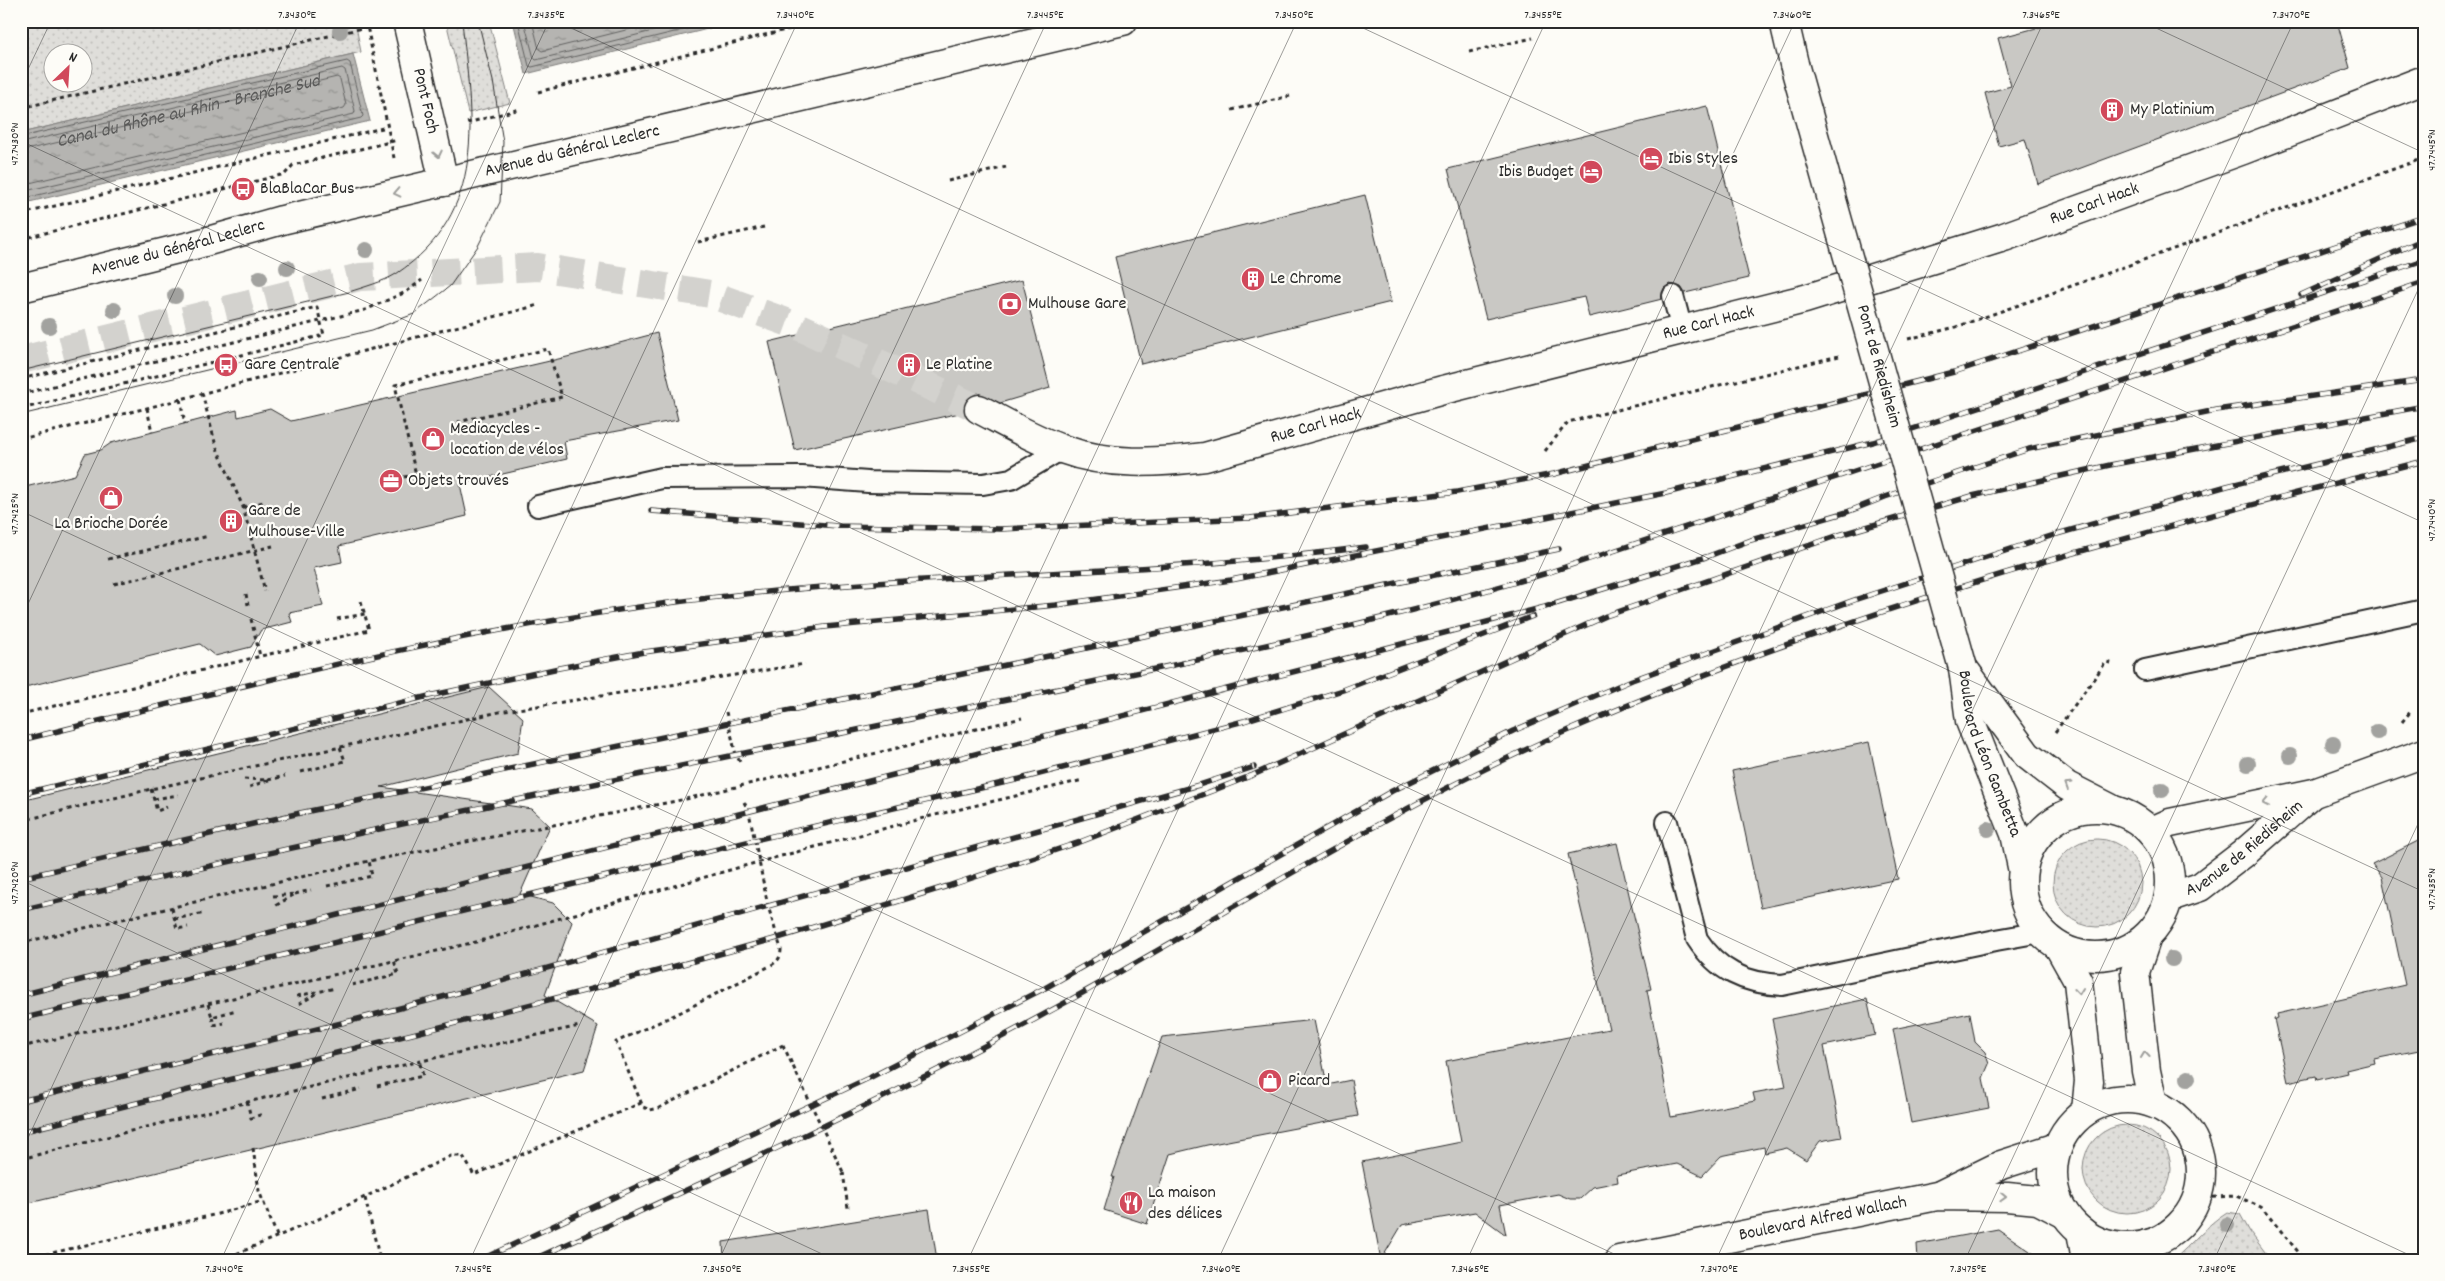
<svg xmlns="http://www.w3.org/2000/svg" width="2445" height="1281" font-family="Dekko,sans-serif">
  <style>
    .grass { fill: url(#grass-dots); stroke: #858482; fill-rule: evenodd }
    .water { fill: url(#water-ripples); stroke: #7e7d7b }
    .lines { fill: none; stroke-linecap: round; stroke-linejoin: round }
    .shore { stroke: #626261; stroke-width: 1 }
    .building { fill: #c9c8c4; stroke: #2b2b2b }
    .tertiary-tunnel { stroke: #d3d2ce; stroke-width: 28; stroke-dasharray: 28 14; stroke-linecap: butt }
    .service-casing { stroke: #2b2b2b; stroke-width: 24 }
    .minor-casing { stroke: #2b2b2b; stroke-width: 31 }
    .tertiary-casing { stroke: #2b2b2b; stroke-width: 31 }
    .secondary-casing { stroke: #2b2b2b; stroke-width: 31 }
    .primary-casing { stroke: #2b2b2b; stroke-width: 31 }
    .path { stroke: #2b2b2b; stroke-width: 3; stroke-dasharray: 4 4; stroke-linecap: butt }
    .service { stroke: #fdfcf7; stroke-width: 20 }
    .minor { stroke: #fdfcf7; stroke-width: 28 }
    .tertiary { stroke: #fdfcf7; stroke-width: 28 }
    .secondary { stroke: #fdfcf7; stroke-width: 28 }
    .primary { stroke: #fdfcf7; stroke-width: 28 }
    .tram { stroke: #2b2b2b; stroke-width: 1 }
    .rail-casing { stroke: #2b2b2b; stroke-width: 5.5 }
    .rail { stroke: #fdfcf7; stroke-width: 4; stroke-dasharray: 11; stroke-linecap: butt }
    .primary-bridge-casing { stroke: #2b2b2b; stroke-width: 31; stroke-linecap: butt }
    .path-bridge { stroke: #2b2b2b; stroke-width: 3; stroke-dasharray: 4 4; stroke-linecap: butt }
    .primary-bridge { stroke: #fdfcf7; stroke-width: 28 }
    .tree { fill: #a2a29f }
    .oneway { stroke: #9e9e9b }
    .ticks { fill: none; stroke: #2b2b2b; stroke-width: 1; stroke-opacity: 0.45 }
    .labels { text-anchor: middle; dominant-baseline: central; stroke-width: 4.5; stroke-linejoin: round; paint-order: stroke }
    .street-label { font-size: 18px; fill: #2b2b2b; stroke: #fdfcf7 }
    .poi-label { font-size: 18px; fill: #2b2b2b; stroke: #fdfcf7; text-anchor: start }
    .water-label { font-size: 19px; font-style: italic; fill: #5b5b5a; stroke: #fdfcf7 }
    .neatline { fill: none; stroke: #2b2b2b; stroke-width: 2 }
    .ticks-label { font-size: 12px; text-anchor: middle; fill: #2b2b2b }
  </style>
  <defs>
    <pattern id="grass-dots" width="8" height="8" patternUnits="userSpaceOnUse" patternTransform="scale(1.25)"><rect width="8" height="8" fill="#dfdeda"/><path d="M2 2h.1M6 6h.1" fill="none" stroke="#c0bfbb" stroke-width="1.8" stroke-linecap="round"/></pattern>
    <pattern id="water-ripples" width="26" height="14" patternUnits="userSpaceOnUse" patternTransform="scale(1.25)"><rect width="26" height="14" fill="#b5b4b1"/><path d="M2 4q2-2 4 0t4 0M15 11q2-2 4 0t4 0" fill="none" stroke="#939390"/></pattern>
  </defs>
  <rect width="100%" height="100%" fill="#fdfcf7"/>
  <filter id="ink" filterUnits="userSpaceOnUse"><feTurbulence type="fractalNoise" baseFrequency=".02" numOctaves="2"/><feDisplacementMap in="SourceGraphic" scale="10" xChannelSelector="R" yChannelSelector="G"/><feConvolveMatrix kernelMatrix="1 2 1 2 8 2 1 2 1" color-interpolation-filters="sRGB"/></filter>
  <g filter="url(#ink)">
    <g class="grass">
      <path d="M21,21H355L361,52L21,133ZM52,52H82V82H52Z"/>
      <path d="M446,21H489L510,103L468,113Z"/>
      <circle cx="2097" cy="883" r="44"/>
      <circle cx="2127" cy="1169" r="44"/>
      <path d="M2227,1212L2240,1214L2250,1232L2271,1260H2173C2192,1244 2206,1225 2227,1212Z"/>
    </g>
    <g class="water">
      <path d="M513,21H740L526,74Z"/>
      <path d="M353,54L370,121L21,204V133Z"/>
    </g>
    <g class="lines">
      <g class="shore">
        <path d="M518,21L529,66L532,67L719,21"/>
        <path d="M524,21L534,58L536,60L693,21"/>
        <path d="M532,21L539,49L542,51L662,21"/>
        <path d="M21,137L347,61L350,63L363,116L361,118L21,199"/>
        <path d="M21,143L342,68L345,70L355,111L354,114L21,192"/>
        <path id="s1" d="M21,151L337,77L340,79L346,105L344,108L21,185"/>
      </g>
    </g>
    <g class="building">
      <path d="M2063,21H2337L2350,68L2038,184L2025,139L1999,146L1985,93L2011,86L1998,38Z"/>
      <path d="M1707,106L1749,278L1685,293L1681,287L1670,284L1664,288L1662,299L1589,317L1584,297L1486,319L1448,169Z"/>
      <path d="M1365,195L1391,302L1141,364L1115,257Z"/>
      <path d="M1022,280L1050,388L1000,403L978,393L971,396L965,401L964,412L795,450L769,342Z"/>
      <path d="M657,333L678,420L564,441L567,459L460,484L467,516L339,546L342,562L314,568L323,606L289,613L292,622L261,630L251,647L215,656L200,644L21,688V488L75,475L85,454L101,450L111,443L237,410L238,417L270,409L291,421L567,357Z"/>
      <path d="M489,687L523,718L518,753L381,787L532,809L550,826L520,894L553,903L572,922L545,995L598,1026L584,1070L21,1205V801Z"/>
      <path d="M1869,742L1898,879L1761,908L1732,771Z"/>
      <path d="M2424,838V1049L2374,1059L2375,1063L2346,1070L2347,1073L2317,1080L2316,1076L2288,1082L2274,1019L2278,1018L2277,1014L2405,985L2382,877L2372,864Z"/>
      <path d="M1617,843L1651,989L1647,990L1671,1117L1755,1101L1753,1093L1786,1087L1772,1019L1867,999L1875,1035L1824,1046L1842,1137L1820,1141L1806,1160L1787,1148L1765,1153L1764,1147L1721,1156L1702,1176L1677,1164L1617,1175L1618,1182L1593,1187L1580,1199H1570L1558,1194L1500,1205L1506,1235L1475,1212L1402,1225L1381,1260L1362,1162L1461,1142L1446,1061L1609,1029L1568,854Z"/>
      <path d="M1970,1013L1975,1042L1985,1052L1989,1064L1983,1078L1989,1108L1911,1123L1893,1029Z"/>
      <path d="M1314,1020L1327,1085L1351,1080L1358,1116L1207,1145L1170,1154L1147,1224L1104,1210L1114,1177H1112L1162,1037Z"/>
      <path d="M929,1209L937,1260H724L723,1242Z"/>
      <path d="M1998,1229L2043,1260H1918L1917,1244Z"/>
    </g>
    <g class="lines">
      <path class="tertiary-tunnel" d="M21,360L360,277L538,267L710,294L800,327L979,409"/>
      <g class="service-casing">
        <g id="service">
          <path d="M1673,296L1682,330"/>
          <path d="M538,506L662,478L802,477L868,482L983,484L1011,479L1062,449"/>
          <path d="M2145,670L2424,610"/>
          <path d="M1667,822L1697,939C1718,971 1744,983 1782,985L1996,940L2041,932"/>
        </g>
      </g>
      <g class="minor-casing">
        <g id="minor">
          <path id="s2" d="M407,21L444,182"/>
          <path id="s3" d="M21,288L194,245L282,220L1123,21"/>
        </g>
      </g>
      <g class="tertiary-casing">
        <g id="tertiary">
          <path id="s4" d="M979,409C1006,423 1033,439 1062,449C1108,466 1157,463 1205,457L1443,390L1805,299L2004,237L2243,150L2424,80"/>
        </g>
      </g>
      <g class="secondary-casing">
        <g id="secondary">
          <path d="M2152,831L2170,823L2314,793L2424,753"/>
          <path id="s5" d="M2170,897L2200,887L2243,854L2312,794"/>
          <path d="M2081,1231L2086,1260"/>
          <path d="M2145,1260L2147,1244"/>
        </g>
      </g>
      <g class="primary-casing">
        <g id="primary">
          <path d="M1784,21L1794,64"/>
          <path id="s6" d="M1963,668L1970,721L2015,834L2022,867"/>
          <path d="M1964,669L2027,755L2067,786L2110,808"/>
          <circle cx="2096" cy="882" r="74"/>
          <path d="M2147,937L2135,972L2146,1071L2153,1103"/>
          <path d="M2059,947L2078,981L2089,1081L2086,1111"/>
          <circle cx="2127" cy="1173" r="74"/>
          <path d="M1942,1194L2001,1165L2057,1147"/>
          <path id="s7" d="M1619,1260L1937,1196L2007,1197L2038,1200L2065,1214"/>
        </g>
      </g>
      <g class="path">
        <path d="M366,21L394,158"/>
        <path d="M21,23L30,21"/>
        <path d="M1469,52L1533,38"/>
        <path d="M538,92L821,21"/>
        <path d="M21,108L367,27"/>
        <path d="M1232,110L1290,96"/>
        <path d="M467,123L520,109"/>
        <path d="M948,181L1006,167"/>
        <path d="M21,214L387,127"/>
        <path d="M21,239L285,174L293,165L398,140"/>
        <path d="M698,242L764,227"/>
        <path d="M1908,339L1956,327L2033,300L2424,158"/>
        <path d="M21,379L317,307L324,335L21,409"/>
        <path d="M202,393L216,446L243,507L265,591"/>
        <path d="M21,394L365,310L406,292L422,280"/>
        <path d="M180,399L185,424"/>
        <path d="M147,408L152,432"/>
        <path d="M21,439L147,408L539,305"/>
        <path d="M1545,451L1568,422L1839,356"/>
        <path d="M404,477L416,475L395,385L548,349L562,397L458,422"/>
        <path d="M243,507L263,502"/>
        <path d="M108,559L209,536"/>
        <path d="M114,584L273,546"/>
        <path d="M246,594L248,605"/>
        <path d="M251,619L260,656"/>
        <path d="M337,619L365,614"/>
        <path d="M726,712L736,755L742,765"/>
        <path d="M21,714L369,630L361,601"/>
        <path d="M2402,722L2411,711"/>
        <path d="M2055,732L2106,662L2115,664"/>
        <path d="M301,772L345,761L340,747"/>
        <path d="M244,779L268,780L247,788"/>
        <path d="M268,780L285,776"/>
        <path d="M151,789L157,811L167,807"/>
        <path d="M154,799L178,795"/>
        <path d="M744,802L749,812L768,906L781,949C781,959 777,962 768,967L681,1012L616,1042L643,1107L650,1110L659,1108L783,1045"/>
        <path d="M21,821L151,789L499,712L805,664"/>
        <path d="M327,886L372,876L369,861"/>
        <path d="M295,894L311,890"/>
        <path d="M273,896L295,894L275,906"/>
        <path d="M172,908L177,929L188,927"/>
        <path d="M174,919L205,913"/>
        <path d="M21,943L369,861L686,799L1022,718"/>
        <path d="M352,985L398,974L394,960"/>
        <path d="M297,996L336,988"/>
        <path d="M208,1004L212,1017L236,1010"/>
        <path d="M299,1004L316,994"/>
        <path d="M212,1017L214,1025L224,1023"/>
        <path d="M21,1047L480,941L744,866L931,816L1083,780"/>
        <path d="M377,1086L423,1076L419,1060"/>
        <path d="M322,1099L361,1089"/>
        <path d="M247,1101L251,1118L263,1114"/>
        <path d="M253,1148L259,1191L277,1236"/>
        <path d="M21,1159C207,1111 392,1066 580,1026"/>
        <path d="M843,1172L848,1208"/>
        <path d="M365,1198L380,1260"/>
        <path d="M2197,1198L2236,1196L2261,1207L2305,1260"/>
        <path d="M22,1260L222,1213L263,1201"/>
        <path d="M222,1260L323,1217L451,1156H463L474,1175L641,1103"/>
      </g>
      <use href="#service" class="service"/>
      <use href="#minor" class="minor"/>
      <use href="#tertiary" class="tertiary"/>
      <use href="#secondary" class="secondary"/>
      <use href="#primary" class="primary"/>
      <g class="tram">
        <path d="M21,371L349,292C364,287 383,282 396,274C489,212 472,118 462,21"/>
        <path d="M21,415L372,330L414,314L450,286L478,246L500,202L503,142L493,81L478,21"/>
      </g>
      <g class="rail-casing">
        <g id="rail">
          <path d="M2301,295L2424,239"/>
          <path d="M651,511L838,526L1001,529L1250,518L1457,492L1554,474L1954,372L2424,217"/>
          <path d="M21,740C252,684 482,623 718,597C934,572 1151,576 1366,547"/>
          <path d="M21,794L433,695L559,668L644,652L825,627L1056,605L1231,580L1666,493L1873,442L2424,260"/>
          <path d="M21,878L300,813L1559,549"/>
          <path d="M21,910C324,837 630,777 935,714C1140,672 1346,633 1547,573L2424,282"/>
          <path d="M21,995L901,773L1545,607L1706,557L1751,540L1847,512L1885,497L2029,449L2216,410L2424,380"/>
          <path d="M21,1019L755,840L1020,779L1244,721L1343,690L1533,616"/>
          <path d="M21,1101L358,1019L469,990L1199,785L1254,767"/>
          <path d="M21,1132L584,991L778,938L948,886L1080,842L1253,775L1606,616L1839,535L1972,496L2110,465L2424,406"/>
          <path d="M480,1260L871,1077L1045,988L1392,791L1513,731L1632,680L1857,599L2057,534L2227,486L2424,438"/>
          <path d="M532,1260C699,1185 867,1109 1028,1023C1207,927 1378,813 1565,732C1841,611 2133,533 2424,461"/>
        </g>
      </g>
      <use href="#rail" class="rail"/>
      <g class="primary-bridge-casing">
        <g id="primary-bridge">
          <path id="s8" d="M1794,64L1963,668"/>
        </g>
      </g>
      <path class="path-bridge" d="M783,1045L843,1172"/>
      <use href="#primary-bridge" class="primary-bridge"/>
    </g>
    <g class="tree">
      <circle cx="340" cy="31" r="8"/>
      <circle cx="366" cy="250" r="8"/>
      <circle cx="287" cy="268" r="8"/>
      <circle cx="260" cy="278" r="8"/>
      <circle cx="175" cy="296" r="8"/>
      <circle cx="114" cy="310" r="8"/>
      <circle cx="49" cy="326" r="8"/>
      <circle cx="2377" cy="732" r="8"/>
      <circle cx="2333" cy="744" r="8"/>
      <circle cx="2290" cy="756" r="8"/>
      <circle cx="2248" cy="764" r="8"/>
      <circle cx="2162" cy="790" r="8"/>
      <circle cx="1988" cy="829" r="8"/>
      <circle cx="2172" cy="959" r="8"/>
      <circle cx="2188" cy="1078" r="8"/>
      <circle cx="2227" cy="1225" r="8"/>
    </g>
    <defs><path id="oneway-chevron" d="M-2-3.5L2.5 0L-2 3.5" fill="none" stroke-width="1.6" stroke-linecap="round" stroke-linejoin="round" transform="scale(1.25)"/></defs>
    <g class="oneway">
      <use href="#oneway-chevron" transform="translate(438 154) rotate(77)"/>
      <use href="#oneway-chevron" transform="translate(397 193) rotate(167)"/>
      <use href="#oneway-chevron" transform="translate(2068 785) rotate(-148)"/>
      <use href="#oneway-chevron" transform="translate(2266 803) rotate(168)"/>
      <use href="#oneway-chevron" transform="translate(2079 991) rotate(84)"/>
      <use href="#oneway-chevron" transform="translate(2145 1055) rotate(-96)"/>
      <use href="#oneway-chevron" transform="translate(2003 1197) rotate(2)"/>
    </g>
  </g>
  <path class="ticks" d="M556,21L2424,892M1348,21L2424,523M2141,21L2424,153M21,84L51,21M21,141L2420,1260M21,511L1627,1260M21,619L300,21M21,880L835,1260M21,1153L549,21M21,1250L42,1260M221,1260L798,21M470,1260L1047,21M719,1260L1297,21M968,1260L1546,21M1218,1260L1795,21M1467,1260L2044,21M1716,1260L2294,21M1965,1260L2424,277M2214,1260L2424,811"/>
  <defs>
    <g id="building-disc" transform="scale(1.25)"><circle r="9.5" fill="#d1495b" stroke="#fdfcf7"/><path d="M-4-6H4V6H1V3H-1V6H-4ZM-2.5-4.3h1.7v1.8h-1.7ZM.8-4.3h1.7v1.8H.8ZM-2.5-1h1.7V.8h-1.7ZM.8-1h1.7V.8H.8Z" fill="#fff"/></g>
    <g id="hotel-disc" transform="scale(1.25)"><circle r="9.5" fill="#d1495b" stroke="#fdfcf7"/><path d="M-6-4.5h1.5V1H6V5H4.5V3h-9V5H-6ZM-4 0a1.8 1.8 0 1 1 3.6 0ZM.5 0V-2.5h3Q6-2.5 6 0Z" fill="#fff"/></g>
    <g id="bus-disc" transform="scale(1.25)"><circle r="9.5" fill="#d1495b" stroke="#fdfcf7"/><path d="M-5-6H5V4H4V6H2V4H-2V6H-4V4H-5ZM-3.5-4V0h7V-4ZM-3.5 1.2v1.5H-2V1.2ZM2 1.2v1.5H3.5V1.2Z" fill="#fff"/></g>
    <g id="bank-disc" transform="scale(1.25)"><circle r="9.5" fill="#d1495b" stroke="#fdfcf7"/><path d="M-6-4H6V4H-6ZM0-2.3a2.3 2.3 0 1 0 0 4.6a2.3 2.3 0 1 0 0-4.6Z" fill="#fff"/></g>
    <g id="shop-disc" transform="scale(1.25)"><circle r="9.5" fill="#d1495b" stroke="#fdfcf7"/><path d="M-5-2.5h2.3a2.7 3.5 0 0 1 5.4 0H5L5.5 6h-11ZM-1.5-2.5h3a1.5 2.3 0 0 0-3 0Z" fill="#fff"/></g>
    <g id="office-disc" transform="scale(1.25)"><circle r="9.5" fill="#d1495b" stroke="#fdfcf7"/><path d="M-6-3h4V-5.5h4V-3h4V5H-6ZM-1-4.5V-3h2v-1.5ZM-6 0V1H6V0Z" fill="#fff"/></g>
    <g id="restaurant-disc" transform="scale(1.25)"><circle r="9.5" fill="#d1495b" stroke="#fdfcf7"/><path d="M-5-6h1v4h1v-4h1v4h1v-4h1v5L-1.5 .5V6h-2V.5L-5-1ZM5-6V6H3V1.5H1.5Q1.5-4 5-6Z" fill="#fff"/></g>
  </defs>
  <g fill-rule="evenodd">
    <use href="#building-disc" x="2112" y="110"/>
    <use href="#hotel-disc" x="1651" y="159"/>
    <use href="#hotel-disc" x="1591" y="172"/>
    <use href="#bus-disc" x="243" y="189"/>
    <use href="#building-disc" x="1253" y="279"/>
    <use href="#bank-disc" x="1010" y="304"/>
    <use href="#bus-disc" x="226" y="365"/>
    <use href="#building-disc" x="909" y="365"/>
    <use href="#shop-disc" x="433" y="439"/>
    <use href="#office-disc" x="391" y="481"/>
    <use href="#shop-disc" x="111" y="498"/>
    <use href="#building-disc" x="231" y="521"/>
    <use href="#shop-disc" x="1270" y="1081"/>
    <use href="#restaurant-disc" x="1131" y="1203"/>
  </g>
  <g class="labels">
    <g class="street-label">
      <text stroke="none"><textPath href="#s2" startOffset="82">Pont Foch</textPath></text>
      <text stroke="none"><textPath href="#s3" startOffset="568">Avenue du Général Leclerc</textPath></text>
      <text stroke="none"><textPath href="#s4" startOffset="1162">Rue Carl Hack</textPath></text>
      <text stroke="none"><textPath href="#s3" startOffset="162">Avenue du Général Leclerc</textPath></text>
      <text stroke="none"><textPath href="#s4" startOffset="758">Rue Carl Hack</textPath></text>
      <text stroke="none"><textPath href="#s8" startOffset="314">Pont de Riedisheim</textPath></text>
      <text stroke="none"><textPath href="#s4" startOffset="352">Rue Carl Hack</textPath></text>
      <text stroke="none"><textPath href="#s6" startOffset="90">Boulevard Léon Gambetta</textPath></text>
      <text stroke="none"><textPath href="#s5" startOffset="90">Avenue de Riedisheim</textPath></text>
      <text stroke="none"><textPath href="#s7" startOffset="208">Boulevard Alfred Wallach</textPath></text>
    </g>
    <g class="poi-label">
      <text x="2130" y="110">My Platinium</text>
      <text x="1668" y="159">Ibis Styles</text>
      <text x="1574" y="172" text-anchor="end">Ibis Budget</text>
      <text x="260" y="189">BlaBlaCar Bus</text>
      <text x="1270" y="279">Le Chrome</text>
      <text x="1028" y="304">Mulhouse Gare</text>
      <text x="244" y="365">Gare Centrale</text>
      <text x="926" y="365">Le Platine</text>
      <text x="450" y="429">Mediacycles -<tspan x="450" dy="21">location de vélos</tspan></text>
      <text x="408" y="481">Objets trouvés</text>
      <text x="248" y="511">Gare de<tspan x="248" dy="21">Mulhouse-Ville</tspan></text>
      <text x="111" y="524" text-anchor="middle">La Brioche Dorée</text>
      <text x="1288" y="1081">Picard</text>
      <text x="1148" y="1193">La maison<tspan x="1148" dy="21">des délices</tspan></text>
    </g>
    <g class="water-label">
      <text stroke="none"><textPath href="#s1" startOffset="172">Canal du Rhône au Rhin - Branche Sud</textPath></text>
    </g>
  </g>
  <rect width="2445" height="1281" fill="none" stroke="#fdfcf7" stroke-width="55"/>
  <g transform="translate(68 68) rotate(25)"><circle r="24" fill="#fdfcf7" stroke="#a9a8a5"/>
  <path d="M0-4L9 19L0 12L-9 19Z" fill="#d1495b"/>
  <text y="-8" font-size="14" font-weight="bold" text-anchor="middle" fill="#2b2b2b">N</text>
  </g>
  <rect x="28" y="28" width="2390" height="1226" class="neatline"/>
  <g class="ticks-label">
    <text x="297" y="18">7.3430°E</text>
    <text x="546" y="18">7.3435°E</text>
    <text x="795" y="18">7.3440°E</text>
    <text x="1045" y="18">7.3445°E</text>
    <text x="1294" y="18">7.3450°E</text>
    <text x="1543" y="18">7.3455°E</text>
    <text x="1792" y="18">7.3460°E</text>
    <text x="2041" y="18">7.3465°E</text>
    <text x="2291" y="18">7.3470°E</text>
    <text transform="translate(14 144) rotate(-90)" y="4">47.7430°N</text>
    <text transform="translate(2431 150) rotate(-90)" y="4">47.7445°N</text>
    <text transform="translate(14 514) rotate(-90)" y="4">47.7425°N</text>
    <text transform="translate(2431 520) rotate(-90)" y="4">47.7440°N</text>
    <text transform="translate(14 883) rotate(-90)" y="4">47.7420°N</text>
    <text transform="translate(2431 889) rotate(-90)" y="4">47.7435°N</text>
    <text x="224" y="1272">7.3440°E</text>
    <text x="473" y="1272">7.3445°E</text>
    <text x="722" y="1272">7.3450°E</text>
    <text x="971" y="1272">7.3455°E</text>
    <text x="1221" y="1272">7.3460°E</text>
    <text x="1470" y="1272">7.3465°E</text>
    <text x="1719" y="1272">7.3470°E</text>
    <text x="1968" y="1272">7.3475°E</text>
    <text x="2217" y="1272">7.3480°E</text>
  </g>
</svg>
